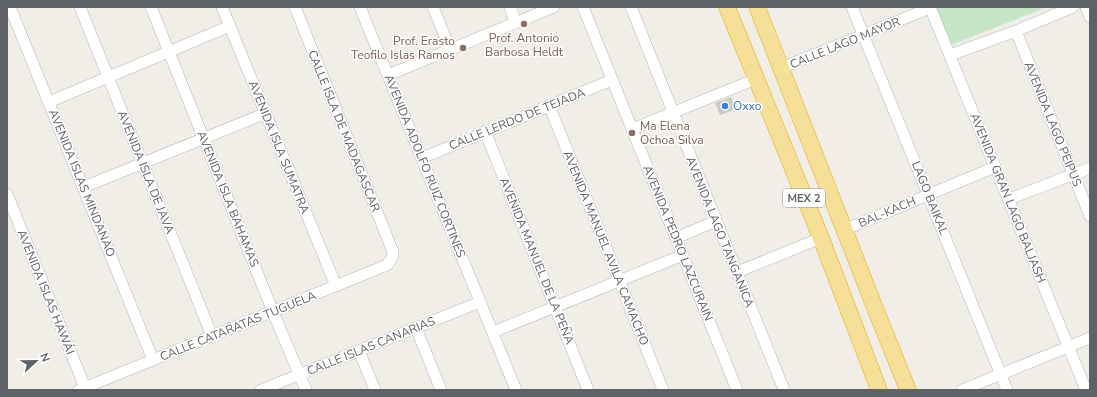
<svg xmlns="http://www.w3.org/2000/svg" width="1097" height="397" font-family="'Nunito Sans',sans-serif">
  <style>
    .green { fill: #c6e5c6 }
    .building { fill: #cbc9c4 }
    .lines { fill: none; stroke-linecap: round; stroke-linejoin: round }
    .minor-casing { stroke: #b4b7bb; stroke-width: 12 }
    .highway-casing { stroke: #e8a70f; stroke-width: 17 }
    .minor { stroke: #fff; stroke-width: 11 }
    .highway { stroke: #f6e097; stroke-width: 16 }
    .education-dot { fill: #8d6e63; stroke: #fff; stroke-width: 1.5 }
    .shop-dot { fill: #3f7fe0; stroke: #fff; stroke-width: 1.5 }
    .labels { text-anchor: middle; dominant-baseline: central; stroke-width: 3; stroke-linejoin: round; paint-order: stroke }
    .shield { fill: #fff; stroke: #8e9194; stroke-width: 1 }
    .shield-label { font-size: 11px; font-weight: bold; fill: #5e6266 }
    .education-label { font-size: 12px; fill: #785e54; stroke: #fff }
    .street-label { font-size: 12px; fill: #5e6266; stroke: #fff }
    .shop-label { font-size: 12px; fill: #366cbe; stroke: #fff; text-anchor: start }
  </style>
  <rect width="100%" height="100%" fill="#f0eee7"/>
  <path class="green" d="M936,7H1047L951,45Z"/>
  <path class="building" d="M731,97L736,109L720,115L715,103Z"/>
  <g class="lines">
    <g class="minor-casing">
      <g id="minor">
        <path d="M10,7L153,360"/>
        <path d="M80,7L212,336"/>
        <path d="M151,7L273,312L306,390"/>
        <path d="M222,7L336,286"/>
        <path d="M360,7L516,390"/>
        <path d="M433,7L450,49"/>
        <path d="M510,7L516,23"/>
        <path d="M583,7L737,390"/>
        <path d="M631,7L784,390"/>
        <path d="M852,7L1007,390"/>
        <path d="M930,7L1086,390"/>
        <path d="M1086,7L1090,17"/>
        <path d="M1016,31L1090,216"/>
        <path d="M950,55L1016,31L1073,7"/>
        <path d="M781,68L930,8"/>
        <path d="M388,75L554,7"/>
        <path d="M49,102L230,26"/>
        <path d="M549,105L663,390"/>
        <path d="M632,129L756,79"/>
        <path d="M485,131L588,390"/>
        <path d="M422,158L612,80"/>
        <path d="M84,187L266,113"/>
        <path d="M7,194L86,390"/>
        <path d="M1009,199L1090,168"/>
        <path d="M844,230L995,167"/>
        <path d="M676,238L716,221"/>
        <path d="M737,272L821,238"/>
        <path d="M416,328L441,390"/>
        <path d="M493,332L683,255"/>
        <path d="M359,351L375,390"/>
        <path d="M79,390L387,265L392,258L393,252L295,7"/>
        <path d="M261,390L480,302"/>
        <path d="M962,390L1090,338"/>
      </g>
    </g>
    <g class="highway-casing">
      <g id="highway">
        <path d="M727,7L821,238L879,390"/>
        <path d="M757,7L875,308L908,390"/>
      </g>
    </g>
    <use href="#minor" class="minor"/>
    <use href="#highway" class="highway"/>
  </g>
  <g class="education-dot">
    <circle cx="524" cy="24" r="4"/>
    <circle cx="463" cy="48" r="4"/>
    <circle cx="632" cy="133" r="4"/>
  </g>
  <circle class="shop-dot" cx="725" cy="106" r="4"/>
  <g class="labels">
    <rect class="shield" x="783" y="189" width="42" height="18" rx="3"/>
    <g class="shield-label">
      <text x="804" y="198">MEX 2</text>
    </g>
    <g class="education-label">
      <text x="524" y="38">Prof. Antonio<tspan x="524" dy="14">Barbosa Heldt</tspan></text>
      <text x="455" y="41" text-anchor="end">Prof. Erasto<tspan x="455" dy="14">Teofilo Islas Ramos</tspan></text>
      <text x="640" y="126" text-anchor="start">Ma Elena<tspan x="640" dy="14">Ochoa Silva</tspan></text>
    </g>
    <g class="street-label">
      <text transform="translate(845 43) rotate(-22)">CALLE LAGO MAYOR</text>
      <text transform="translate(517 119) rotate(-22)">CALLE LERDO DE TEJADA</text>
      <text transform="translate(1053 124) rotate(68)">AVENIDA LAGO PEIPUS</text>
      <text transform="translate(344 131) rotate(68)">CALLE ISLA DE MADAGASCAR</text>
      <text transform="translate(279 147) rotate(68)">AVENIDA ISLA SUMATRA</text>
      <text transform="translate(425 166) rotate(68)">AVENIDA ADOLFO RUIZ CORTINES</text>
      <text transform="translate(146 172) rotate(68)">AVENIDA ISLA DE JAVA</text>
      <text transform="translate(82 183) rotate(68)">AVENIDA ISLAS MINDANAO</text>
      <text transform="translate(930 198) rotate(68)">LAGO BAIKAL</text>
      <text transform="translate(1008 198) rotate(68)">AVENIDA GRAN LAGO BALJASH</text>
      <text transform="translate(228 199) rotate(68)">AVENIDA ISLA BAHAMAS</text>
      <text transform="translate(887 212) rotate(-23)">BAL-KACH</text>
      <text transform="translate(720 232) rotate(68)">AVENIDA LAGO TANGANICA</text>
      <text transform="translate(678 243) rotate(68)">AVENIDA PEDRO LAZCURAIN</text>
      <text transform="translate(606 248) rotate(68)">AVENIDA MANUEL AVILA CAMACHO</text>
      <text transform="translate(537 261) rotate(68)">AVENIDA MANUEL DE LA PEÑA</text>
      <text transform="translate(46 292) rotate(68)">AVENIDA ISLAS HAWÁI</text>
      <text transform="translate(238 326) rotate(-22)">CALLE CATARATAS TUGUELA</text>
      <text transform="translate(371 346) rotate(-22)">CALLE ISLAS CANARIAS</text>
    </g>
    <g class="shop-label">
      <text x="733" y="106">Oxxo</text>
    </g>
  </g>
  <rect width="1097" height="397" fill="none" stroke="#5e6266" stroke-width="16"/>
  <g transform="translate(36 361) rotate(68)" stroke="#ffffff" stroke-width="3" paint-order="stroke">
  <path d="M0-3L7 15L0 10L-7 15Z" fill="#5e6266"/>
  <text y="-6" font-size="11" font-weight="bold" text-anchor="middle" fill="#5e6266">N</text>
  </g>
</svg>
